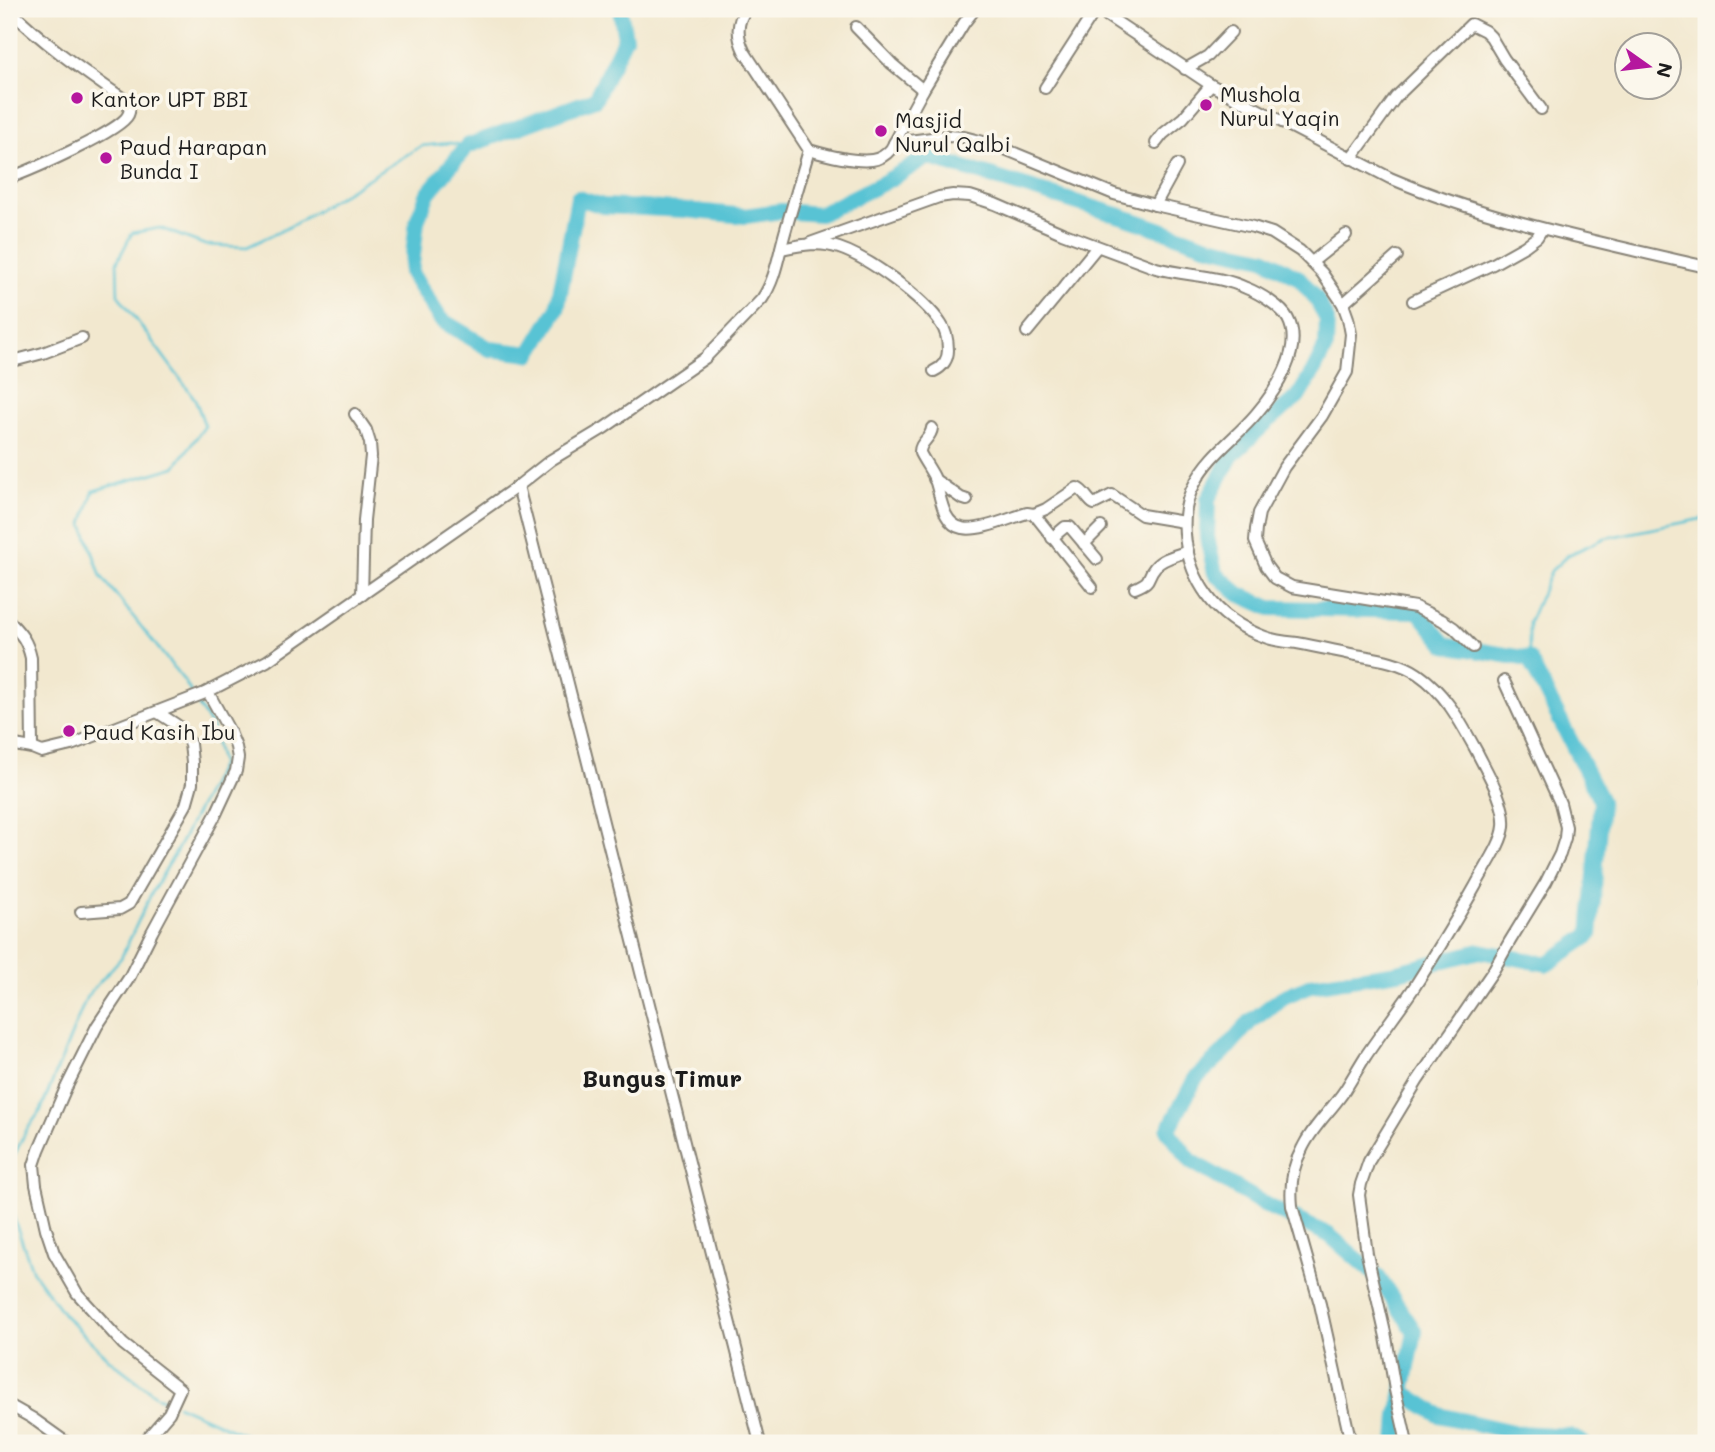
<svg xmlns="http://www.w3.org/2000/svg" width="1715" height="1452" font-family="Mali,sans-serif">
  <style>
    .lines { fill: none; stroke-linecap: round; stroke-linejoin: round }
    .stream { stroke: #59c3d4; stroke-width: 2.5 }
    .river { stroke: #59c3d4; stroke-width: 16 }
    .minor-casing { stroke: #878276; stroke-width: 14 }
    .minor { stroke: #fff; stroke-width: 10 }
    .poi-dot { fill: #b5179e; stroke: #fbf7ec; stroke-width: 2.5 }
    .labels { text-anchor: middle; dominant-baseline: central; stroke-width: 7; stroke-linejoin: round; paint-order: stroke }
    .poi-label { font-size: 21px; fill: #1c1c1c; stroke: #fbf7ec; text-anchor: start }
    .quarter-label { font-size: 24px; font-weight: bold; fill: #1c1c1c; stroke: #fbf7ec }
  </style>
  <rect width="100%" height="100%" fill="#fbf7ec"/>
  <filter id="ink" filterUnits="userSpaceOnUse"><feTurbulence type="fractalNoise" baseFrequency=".0143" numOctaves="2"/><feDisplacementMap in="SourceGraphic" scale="14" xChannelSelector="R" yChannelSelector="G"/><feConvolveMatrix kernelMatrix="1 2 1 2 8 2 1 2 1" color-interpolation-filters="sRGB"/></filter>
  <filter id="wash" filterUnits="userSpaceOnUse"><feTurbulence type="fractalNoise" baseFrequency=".00686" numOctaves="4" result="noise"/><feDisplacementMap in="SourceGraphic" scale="28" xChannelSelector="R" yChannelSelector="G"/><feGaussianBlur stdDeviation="1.57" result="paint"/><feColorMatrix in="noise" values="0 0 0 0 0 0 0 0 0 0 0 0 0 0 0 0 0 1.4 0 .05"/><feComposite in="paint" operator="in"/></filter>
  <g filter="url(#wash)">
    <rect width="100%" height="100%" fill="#f2e8cf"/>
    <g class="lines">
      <g class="stream">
        <path d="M1529,659V622L1551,571L1568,555L1605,538L1706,518"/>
        <path d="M192,694L185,682L101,576L83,524L93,491L175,467L205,426L195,399L118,295L117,262L132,233L160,228L205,245L247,247L293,225L421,146L450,143L467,146"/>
        <path d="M9,1179L11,1162L26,1131L41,1110L87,996L121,958L150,896L176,852L221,764L212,728L195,700"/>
        <path d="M9,1205L33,1272L64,1315L111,1361L158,1397L170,1402"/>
        <path d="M177,1405L263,1443"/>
      </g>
      <g class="river">
        <path d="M620,9L625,38L595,99L467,146L428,193L417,221L411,273L441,320L490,349L530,354L557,309L578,198L603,206L685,210L745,216L781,211L820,214L883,183L928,157L1124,217L1205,245L1264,258L1299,278L1316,298L1327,320L1326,346L1313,372L1298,397L1268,421L1232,455L1208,499L1207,537L1215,573L1239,594L1270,608L1418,611L1446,645L1529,659L1601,801L1590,935L1547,964L1480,951L1398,972L1311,985L1283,997L1250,1022L1223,1053L1195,1079L1168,1131L1191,1161L1269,1207L1329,1235L1378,1277L1415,1332L1398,1416L1396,1443"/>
        <path d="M1403,1392L1439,1415L1517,1433L1569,1436L1583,1443"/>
      </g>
    </g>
  </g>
  <g filter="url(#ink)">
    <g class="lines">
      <g class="minor-casing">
        <g id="minor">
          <path d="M746,9C736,23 737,36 744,51L809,150C826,155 855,162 872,160C880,159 886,155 891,149L923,90L964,23L975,9"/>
          <path d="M1097,9L1211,85L1390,178C1491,221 1600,242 1706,267"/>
          <path d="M856,27L892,64L923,90"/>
          <path d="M1185,69L1208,56L1231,32"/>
          <path d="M1045,88L1096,9"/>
          <path d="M894,143L947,136L964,137L995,145L1114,194L1155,205L1253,227L1272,233L1300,251L1322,273L1343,304L1348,318L1351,334L1347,372L1322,416L1284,467L1259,513L1256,529L1255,541L1266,566L1275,578L1292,587L1415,607L1442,620L1454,628L1473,647"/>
          <path d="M1156,143L1163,134L1183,118L1211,85"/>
          <path d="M1351,159L1396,97L1471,24L1485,31L1491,37L1504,59L1541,109"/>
          <path d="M9,178C29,171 121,131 128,115C131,109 129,105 125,100C85,72 44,44 9,9"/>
          <path d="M1155,205L1177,165"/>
          <path d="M810,243L939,197L953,195L970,196L995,204L1062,233L1156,268C1186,276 1219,275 1246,288C1259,293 1282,307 1288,319C1304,349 1275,392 1256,414C1236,438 1210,454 1195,483C1176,517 1185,565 1207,595C1221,615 1243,629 1265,637C1275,641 1287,642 1297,643C1319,647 1341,652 1362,656C1381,659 1402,663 1418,674C1446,693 1461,723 1477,752C1487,772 1506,803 1504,826C1503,843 1484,869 1476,885C1457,919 1436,953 1415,986C1399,1010 1381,1033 1365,1057C1358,1068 1352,1079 1345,1090C1331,1111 1312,1127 1302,1149C1292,1167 1290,1186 1292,1206L1320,1304L1351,1443"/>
          <path d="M781,249C801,245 819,241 839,248C869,258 924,298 941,324C946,331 948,341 948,350C948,359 943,367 934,371"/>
          <path d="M1312,262L1346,235"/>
          <path d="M1413,301L1493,264L1525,246L1537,237L1542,229"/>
          <path d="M1343,304L1397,256"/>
          <path d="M1027,332L1097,247"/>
          <path d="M9,362L43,353L82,338"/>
          <path d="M355,414L366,430L370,443L371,456L364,520L362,595"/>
          <path d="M932,428C931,439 919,442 920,453C924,461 930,469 934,477C941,493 941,524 962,528C979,532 1010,518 1027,513L1034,514L1092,587"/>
          <path d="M934,479L961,498L967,500"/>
          <path d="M518,486L760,1443"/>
          <path d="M1034,514L1046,509L1077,488C1085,491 1087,500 1094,504L1112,495L1142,515L1184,522"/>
          <path d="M1052,538L1065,527H1070L1097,559"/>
          <path d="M1084,544L1101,527"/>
          <path d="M1135,588C1154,580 1145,579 1155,567C1162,558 1178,555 1188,551"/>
          <path d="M9,621C21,634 27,640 31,658L32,748L42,752L71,745L205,693L267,661L518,486L551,460L604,428L705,358L762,299C775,280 778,258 784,236C792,207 801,178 809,150"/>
          <path d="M9,744L32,748"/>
          <path d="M81,912L120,909L129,904L186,805L192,784V762L190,744L184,732L177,725L157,712"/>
          <path d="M1702,981L1706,982"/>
          <path d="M9,1405L32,1418L67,1443"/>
          <path d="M143,1443L169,1413L180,1389L123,1344L77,1293L54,1253L46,1229L36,1185L34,1165L39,1150L65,1090L97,1026L129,978L152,932L216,814L236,771L238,758L236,747L230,732L208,692"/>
          <path d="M1407,1443L1395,1390L1386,1337L1367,1254L1359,1195L1361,1184L1369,1161L1418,1080L1493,971L1510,941L1546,882L1560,854L1565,838L1566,827L1560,803L1504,681"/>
        </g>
      </g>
      <use href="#minor" class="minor"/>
    </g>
  </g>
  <g class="poi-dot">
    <circle cx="77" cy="98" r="7"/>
    <circle cx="1206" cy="105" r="7"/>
    <circle cx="881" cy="131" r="7"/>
    <circle cx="106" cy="158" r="7"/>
    <circle cx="69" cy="731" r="7"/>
  </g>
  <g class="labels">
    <g class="poi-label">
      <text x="1220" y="93">Mushola<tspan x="1220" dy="24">Nurul Yaqin</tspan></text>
      <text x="91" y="98">Kantor UPT BBI</text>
      <text x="895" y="119">Masjid<tspan x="895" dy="24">Nurul Qalbi</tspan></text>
      <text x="120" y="146">Paud Harapan<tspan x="120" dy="24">Bunda I</tspan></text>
      <text x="83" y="731">Paud Kasih Ibu</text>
    </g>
    <g class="quarter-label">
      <text x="662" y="1077">Bungus Timur</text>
    </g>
  </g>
  <rect width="1715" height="1452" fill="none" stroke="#fbf7ec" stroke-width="35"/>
  <g transform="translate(1648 66) rotate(104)"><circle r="33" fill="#fbf7ec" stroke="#a29f99" stroke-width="2"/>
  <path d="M0-5L12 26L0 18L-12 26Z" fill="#b5179e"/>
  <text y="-10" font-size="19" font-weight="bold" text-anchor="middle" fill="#1c1c1c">N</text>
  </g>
</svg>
